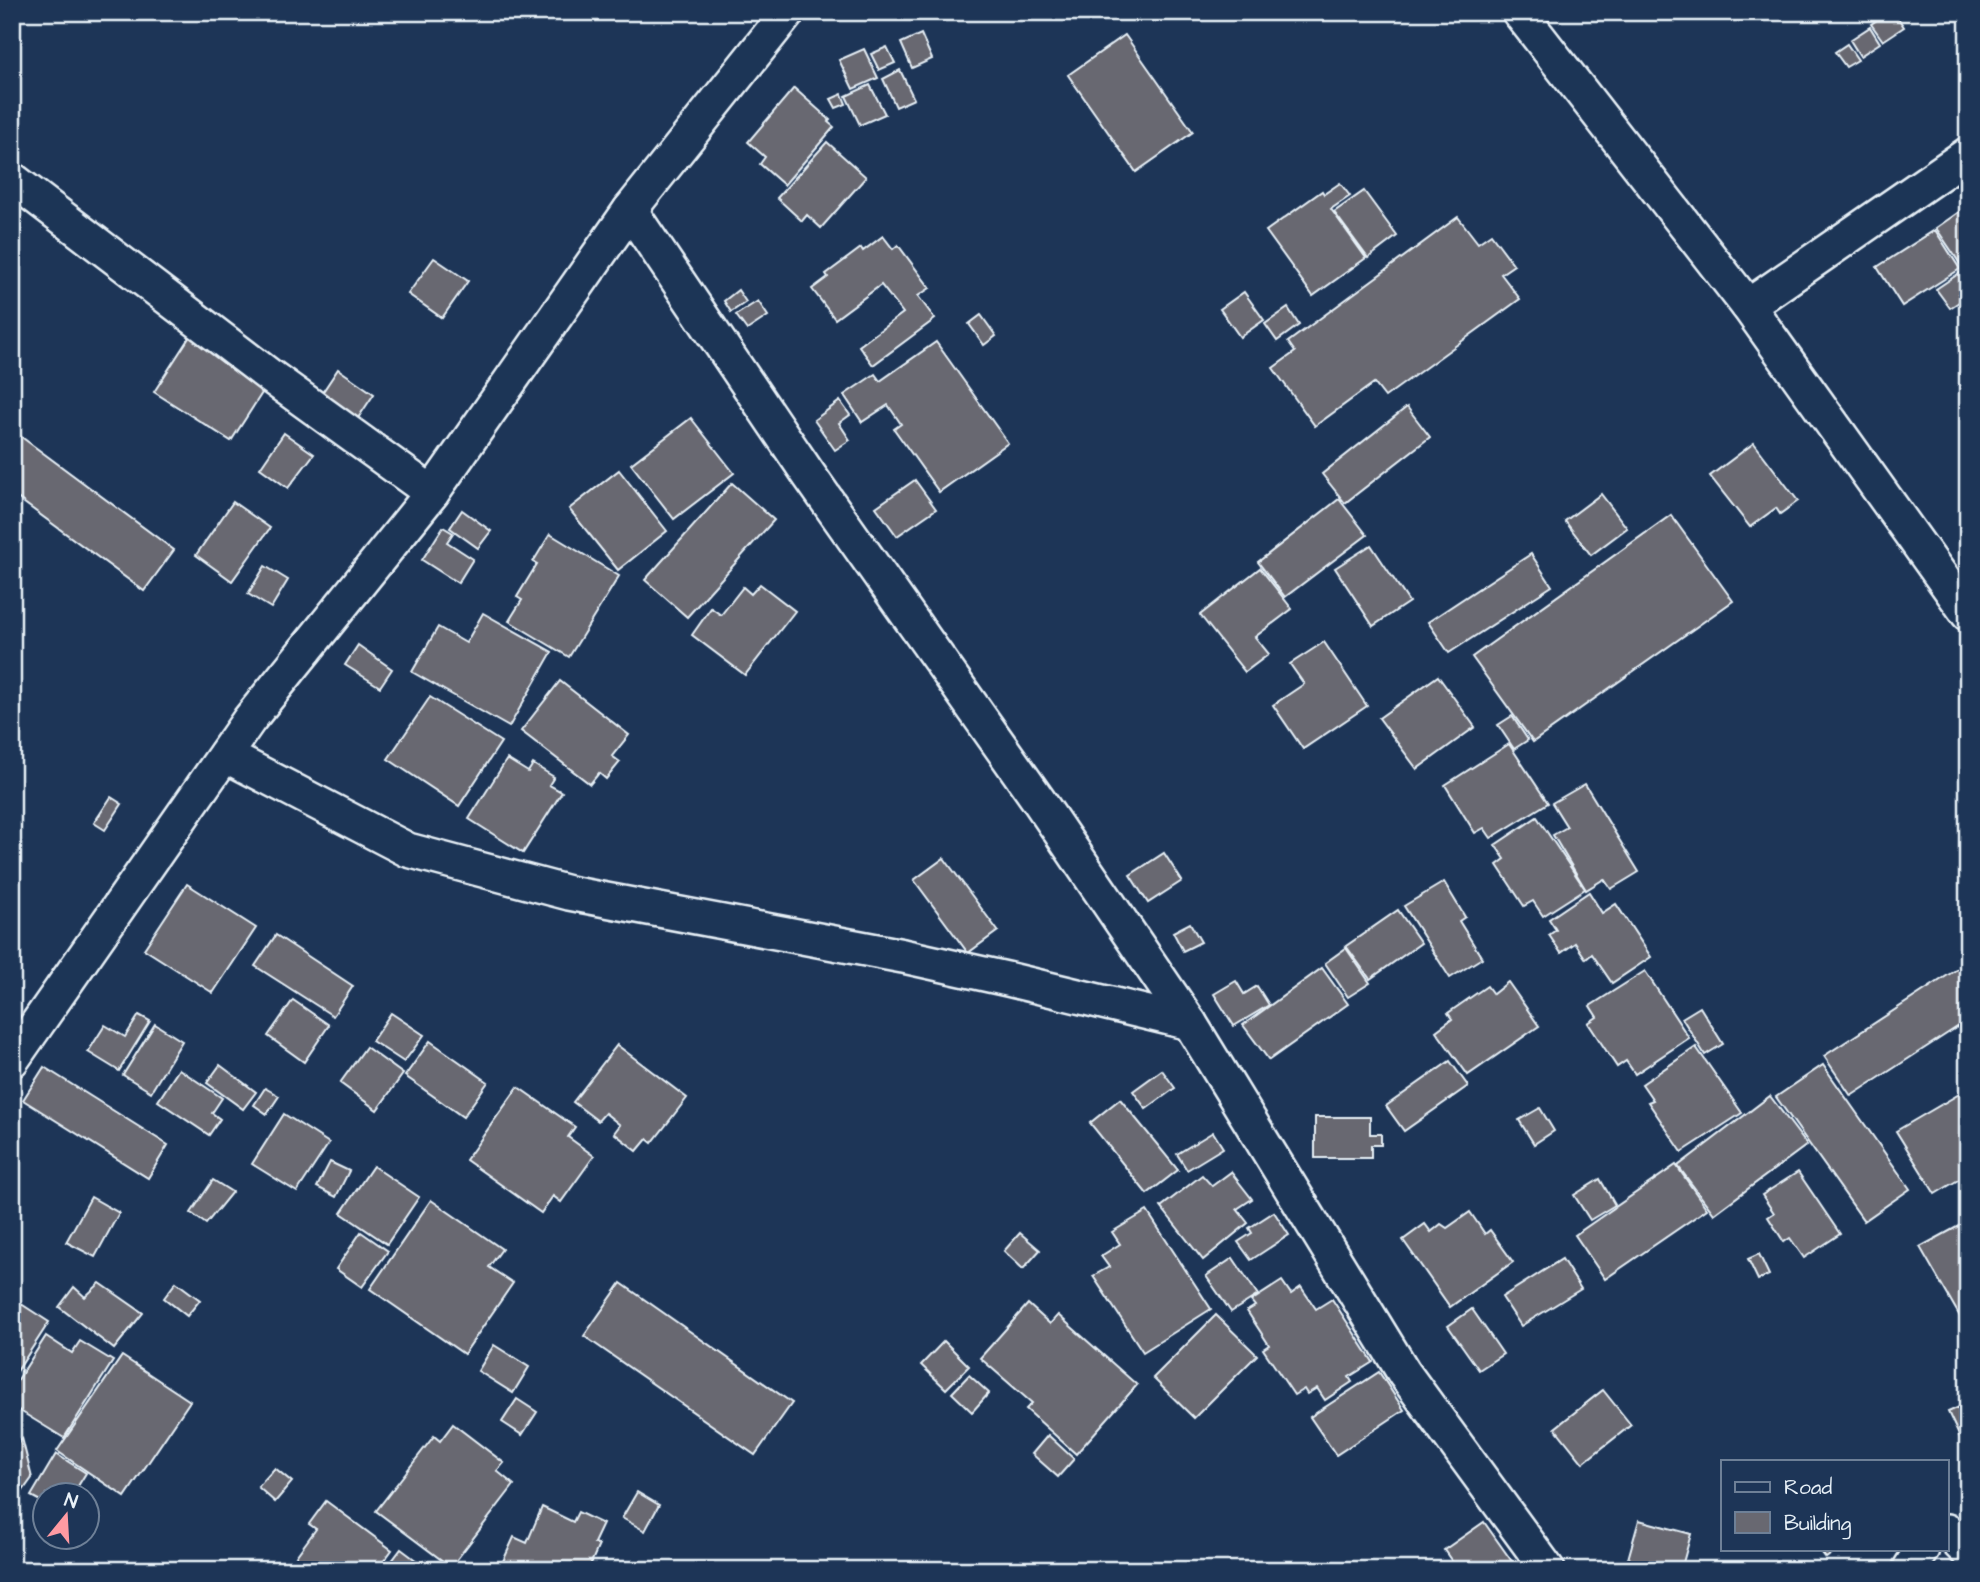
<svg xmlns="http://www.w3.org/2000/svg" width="1980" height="1582" font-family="'Architects Daughter',sans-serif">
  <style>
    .building { fill: #686871; stroke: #e8f1f8; stroke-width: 2 }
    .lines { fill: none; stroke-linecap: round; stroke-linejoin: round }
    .street-casing { stroke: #e8f1f8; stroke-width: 38 }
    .street { stroke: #1d3557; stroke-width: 33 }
  </style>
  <rect width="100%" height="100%" fill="#1d3557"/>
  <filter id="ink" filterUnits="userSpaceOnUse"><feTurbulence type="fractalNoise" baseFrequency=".0143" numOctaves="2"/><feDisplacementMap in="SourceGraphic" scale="14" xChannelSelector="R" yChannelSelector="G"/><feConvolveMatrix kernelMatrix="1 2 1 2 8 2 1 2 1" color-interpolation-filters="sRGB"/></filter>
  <g filter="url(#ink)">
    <g class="building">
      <path d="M1889,12H1894L1904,27L1883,41L1871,24Z"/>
      <path d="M1870,27L1880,43L1860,56L1850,40Z"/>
      <path d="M921,34L932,59L912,68L901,43Z"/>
      <path d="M1125,35L1193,132L1136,172L1068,75Z"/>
      <path d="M1847,44L1858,60L1846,67L1835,52Z"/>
      <path d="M887,47L895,63L879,70L871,54Z"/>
      <path d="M864,49L878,78L853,89L839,60Z"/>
      <path d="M900,70L914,99L896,107L883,79Z"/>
      <path d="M870,85L885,114L860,125L846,96Z"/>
      <path d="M794,88L830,120L828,122L834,127L784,185L760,164L765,157L748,142Z"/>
      <path d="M842,94L846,104L836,108L831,99Z"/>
      <path d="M827,142L866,177L821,228L807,215L802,221L777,198Z"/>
      <path d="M1340,183L1350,196L1331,209L1366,258L1313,296L1266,231L1322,191L1324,194Z"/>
      <path d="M1364,191L1397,236L1368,258L1334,212Z"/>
      <path d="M1966,207L1968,260L1961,265L1936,228Z"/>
      <path d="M1458,217L1478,243L1491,234L1514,265L1501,274L1520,299L1385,397L1374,383L1315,426L1273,368L1295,352L1288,342Z"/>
      <path d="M1935,230L1960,269L1902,306L1877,267Z"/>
      <path d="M883,236L893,249L898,245L930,288L918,296L935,319L873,365L859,346L903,313L881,285L835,319L812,289L828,277L826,274L861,248L863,251Z"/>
      <path d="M434,258L468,281L442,318L408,294Z"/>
      <path d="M1967,268L1968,296L1950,308L1936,289Z"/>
      <path d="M738,290L746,302L731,312L724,301Z"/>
      <path d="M1244,292L1264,320L1240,337L1220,309Z"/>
      <path d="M758,301L768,316L747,330L736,315Z"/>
      <path d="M1288,308L1299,325L1277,341L1265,324Z"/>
      <path d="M981,315L996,336L984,345L969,324Z"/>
      <path d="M194,330L271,379L231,441L154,392Z"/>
      <path d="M936,342L1008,443L939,492L894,429L901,424L888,405L862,422L844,395L875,374L880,381Z"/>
      <path d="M338,369L374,394L356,421L320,396Z"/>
      <path d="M840,401L850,415L839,423L850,440L835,450L814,420Z"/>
      <path d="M1407,407L1430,437L1345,503L1322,474Z"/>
      <path d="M691,418L734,473L674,519L631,464Z"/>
      <path d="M12,430L174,550L144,591L12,494Z"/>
      <path d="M284,433L314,454L288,488L260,468Z"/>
      <path d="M1754,443L1798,501L1780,514L1776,508L1750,527L1710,476Z"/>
      <path d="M619,470L667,531L618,570L569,509Z"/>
      <path d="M915,480L936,509L897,536L876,507Z"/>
      <path d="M732,483L774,520L687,617L645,580Z"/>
      <path d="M1601,494L1627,528L1591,555L1565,521Z"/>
      <path d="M1339,499L1367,535L1285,597L1258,562Z"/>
      <path d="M233,502L270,528L232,581L196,555Z"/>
      <path d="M462,510L491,531L478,548L450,528Z"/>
      <path d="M1671,515L1733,601L1533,742L1472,657Z"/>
      <path d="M443,527L453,533L447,542L473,559L458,583L422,560Z"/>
      <path d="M550,534L619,576L569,657L509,621L522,600L517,597L537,564L533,562Z"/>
      <path d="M1371,545L1409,602L1373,626L1335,568Z"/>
      <path d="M1531,554L1552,586L1449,653L1428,622Z"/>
      <path d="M265,566L288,580L271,608L248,594Z"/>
      <path d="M1260,568L1292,609L1255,637L1269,654L1245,672L1200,615Z"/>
      <path d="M760,584L795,611L745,675L692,635L711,608L721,615L743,587L751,594Z"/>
      <path d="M483,613L552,652L509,727L412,672L438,627L466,643Z"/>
      <path d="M1324,642L1367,706L1303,749L1273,705L1304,684L1290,664Z"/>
      <path d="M358,645L392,669L380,687L345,665Z"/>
      <path d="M1438,676L1475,727L1417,769L1379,718Z"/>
      <path d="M560,681L629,735L612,756L620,762L606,779L599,773L590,784L521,731Z"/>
      <path d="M430,697L501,742L459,806L388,759Z"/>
      <path d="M1512,716L1528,740L1514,749L1498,725Z"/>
      <path d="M1509,744L1548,803L1491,838L1484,828L1475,833L1445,785Z"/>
      <path d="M507,759L528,772L533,764L554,777L549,785L562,792L523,853L469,819Z"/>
      <path d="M1585,784L1639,872L1611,889L1604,879L1586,890L1553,835L1567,827L1552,803Z"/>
      <path d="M111,797L122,804L105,830L94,823Z"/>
      <path d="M1537,817L1585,889L1543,916L1533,901L1524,906L1497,865L1505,859L1495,845Z"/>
      <path d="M1164,853L1182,881L1148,903L1130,875Z"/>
      <path d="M944,858L998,931L968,953L914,880Z"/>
      <path d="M1444,882L1465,917L1459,921L1482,958L1450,978L1404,906Z"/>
      <path d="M187,884L256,928L213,993L144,949Z"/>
      <path d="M1589,892L1602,913L1616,904L1651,957L1612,983L1592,954L1586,959L1575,943L1561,953L1549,935L1556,930L1549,919Z"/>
      <path d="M1398,910L1421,943L1370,979L1346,946Z"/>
      <path d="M1190,923L1201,942L1183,951L1173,932Z"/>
      <path d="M276,935L353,986L333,1016L255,966Z"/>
      <path d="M1346,948L1370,983L1348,997L1325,963Z"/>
      <path d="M1968,962V1020L1851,1096L1824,1056Z"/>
      <path d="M1322,968L1348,1004L1269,1060L1243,1025Z"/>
      <path d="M1645,971L1689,1038L1635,1074L1626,1061L1617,1067L1588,1023L1597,1017L1590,1006Z"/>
      <path d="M1236,981L1244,994L1257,986L1269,1005L1234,1026L1214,994Z"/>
      <path d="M1508,982L1539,1026L1468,1075L1436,1031L1452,1019L1448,1013L1487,986L1493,994Z"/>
      <path d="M293,1000L329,1025L304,1062L268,1036Z"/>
      <path d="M1700,1007L1723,1044L1705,1055L1682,1018Z"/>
      <path d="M391,1013L424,1035L404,1062L372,1041Z"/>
      <path d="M139,1015L150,1021L119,1071L88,1052L105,1025L125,1037Z"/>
      <path d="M155,1024L182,1041L151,1092L123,1075Z"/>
      <path d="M430,1041L488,1082L463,1117L405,1076Z"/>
      <path d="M617,1045L687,1098L652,1143L647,1139L637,1151L614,1133L620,1125L605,1113L598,1121L573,1102Z"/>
      <path d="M366,1047L403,1074L377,1110L340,1083Z"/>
      <path d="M1696,1047L1742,1113L1682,1152L1648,1102L1653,1100L1642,1084Z"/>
      <path d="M1450,1061L1468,1086L1404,1131L1386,1106Z"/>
      <path d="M220,1065L256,1092L243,1109L207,1083Z"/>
      <path d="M1823,1065L1910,1189L1864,1221L1776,1097Z"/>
      <path d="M44,1067L168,1145L148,1178L23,1100Z"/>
      <path d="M179,1069L222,1098L212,1113L220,1119L209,1135L158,1101Z"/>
      <path d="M1162,1070L1175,1088L1146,1109L1133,1091Z"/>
      <path d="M518,1087L575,1127L568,1137L594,1156L561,1202L553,1196L541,1213L466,1160Z"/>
      <path d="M265,1088L279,1096L267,1114L254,1105Z"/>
      <path d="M1968,1089V1174L1935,1194L1896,1131Z"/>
      <path d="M1770,1096L1807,1145L1714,1214L1678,1166Z"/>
      <path d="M1120,1099L1178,1170L1147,1194L1090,1123Z"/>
      <path d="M1540,1108L1554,1131L1534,1144L1519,1120Z"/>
      <path d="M284,1114L329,1143L297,1192L252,1164Z"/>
      <path d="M1315,1117H1370V1134H1381V1145H1371V1158H1315Z"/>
      <path d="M1213,1132L1223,1148L1187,1170L1177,1154Z"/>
      <path d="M330,1162L349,1171L336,1197L317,1187Z"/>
      <path d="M1676,1165L1707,1209L1605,1279L1575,1235Z"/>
      <path d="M373,1166L419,1197L387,1244L341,1213Z"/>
      <path d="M1231,1172L1252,1199L1237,1209L1248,1223L1203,1260L1161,1207L1202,1175L1212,1186Z"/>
      <path d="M1798,1172L1840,1234L1804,1258L1790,1238L1784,1242L1768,1217L1774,1213L1762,1195Z"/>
      <path d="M1600,1179L1615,1205L1590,1220L1574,1195Z"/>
      <path d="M213,1180L232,1192L206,1224L191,1213Z"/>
      <path d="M91,1197L119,1213L95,1257L66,1242Z"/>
      <path d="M431,1200L502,1249L489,1267L513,1283L464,1354L370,1289Z"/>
      <path d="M1147,1211L1211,1309L1143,1352L1093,1276L1109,1267L1101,1256L1120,1244L1112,1232Z"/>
      <path d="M1274,1212L1289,1235L1251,1260L1238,1242L1252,1233L1249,1228Z"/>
      <path d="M1470,1212L1485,1234L1490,1230L1513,1262L1450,1307L1403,1240L1425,1224L1431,1232L1441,1224L1447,1228Z"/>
      <path d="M1968,1221V1326L1966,1327L1920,1247Z"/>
      <path d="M361,1232L388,1251L362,1287L336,1269Z"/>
      <path d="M1020,1233L1040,1250L1023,1269L1004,1251Z"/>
      <path d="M1759,1254L1769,1275L1758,1280L1748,1259Z"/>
      <path d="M1233,1258L1258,1295L1231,1312L1206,1276Z"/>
      <path d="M1562,1259L1581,1289L1521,1326L1502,1297Z"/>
      <path d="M1282,1281L1291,1294L1301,1287L1316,1309L1332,1299L1373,1362L1349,1377L1352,1382L1325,1400L1317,1388L1307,1394L1304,1389L1294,1395L1263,1349L1269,1345L1247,1311L1255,1306L1251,1301Z"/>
      <path d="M176,1282L200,1300L187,1316L164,1298Z"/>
      <path d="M100,1283L143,1313L114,1349L59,1307L74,1287L85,1297Z"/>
      <path d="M621,1283L792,1403L755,1455L584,1336Z"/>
      <path d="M12,1298L49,1322L12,1379Z"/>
      <path d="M1028,1304L1050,1324L1058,1315L1137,1385L1076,1454L1026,1409L1032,1403L980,1358Z"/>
      <path d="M1472,1309L1503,1354L1479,1370L1448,1326Z"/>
      <path d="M1216,1315L1257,1355L1194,1418L1153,1378Z"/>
      <path d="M46,1336L72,1353L80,1341L113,1361L64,1438L12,1406V1389Z"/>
      <path d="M944,1341L969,1366L946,1389L921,1365Z"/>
      <path d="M494,1345L529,1367L513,1393L478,1371Z"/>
      <path d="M122,1356L190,1401L125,1497L57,1451Z"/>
      <path d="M1379,1372L1404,1410L1336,1455L1310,1417Z"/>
      <path d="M969,1375L989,1393L972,1412L952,1393Z"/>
      <path d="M1603,1390L1631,1425L1583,1463L1555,1428Z"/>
      <path d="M517,1399L537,1412L522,1435L502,1422Z"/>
      <path d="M1968,1403V1445L1964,1446L1948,1412Z"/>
      <path d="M453,1424L504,1463L497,1471L514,1485L451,1567L376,1511L434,1436L440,1441Z"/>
      <path d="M1048,1435L1074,1459L1058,1477L1032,1454Z"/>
      <path d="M22,1438L32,1478L12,1506V1452Z"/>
      <path d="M56,1454L86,1473L73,1494H46V1504L31,1496Z"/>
      <path d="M275,1468L292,1482L275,1502L258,1487Z"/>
      <path d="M637,1492L659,1505L645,1531L622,1518Z"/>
      <path d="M326,1501L392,1550L377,1570H286L316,1529L309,1524Z"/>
      <path d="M542,1507L573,1522L578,1512L603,1524L594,1543L599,1545L588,1570H499L514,1537L527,1543Z"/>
      <path d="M1639,1520L1691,1534L1681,1570H1641L1626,1566Z"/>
      <path d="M1484,1522L1518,1570H1458L1444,1550Z"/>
      <path d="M401,1549L429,1570H385Z"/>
      <path d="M1819,1549H1838L1826,1558Z"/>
      <path d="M82,1560L102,1570H77Z"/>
    </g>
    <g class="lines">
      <g class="street-casing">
        <g id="street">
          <path d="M1519,12L1748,306L1968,614"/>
          <path d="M12,179L270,376L432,493"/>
          <path d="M630,210L809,475L1039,801L1190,1023L1404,1373L1548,1570"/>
          <path d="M1748,306L1968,154"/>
          <path d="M225,755L408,850L569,893L903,956L1007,979L1190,1023"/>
          <path d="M12,1060L249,720L432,493L630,210L788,12"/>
          <path d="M1947,1531L1968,1552"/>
          <path d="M1909,1570L1922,1549"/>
        </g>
      </g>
      <use href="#street" class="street"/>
    </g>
  </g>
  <rect width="1980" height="1582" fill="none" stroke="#1d3557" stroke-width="42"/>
  <rect x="21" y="21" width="1938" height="1540" fill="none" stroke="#e8f1f8" stroke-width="2.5" filter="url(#ink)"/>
  <rect x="1721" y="1460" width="228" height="91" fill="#1d3557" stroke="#6e8097" stroke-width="2"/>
  <rect x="1735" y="1482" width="35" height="10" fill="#1d3557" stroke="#6e8097" stroke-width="2"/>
  <text x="1784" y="1494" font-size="21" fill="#e8f1f8">Road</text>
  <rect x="1735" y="1512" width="35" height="21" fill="#686871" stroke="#6e8097" stroke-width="2"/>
  <text x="1784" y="1530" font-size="21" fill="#e8f1f8">Building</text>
  <g transform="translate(66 1516) rotate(18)"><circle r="33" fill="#1d3557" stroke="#6e8097" stroke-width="2"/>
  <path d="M0-5L12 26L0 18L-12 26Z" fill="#ff9aa2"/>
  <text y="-10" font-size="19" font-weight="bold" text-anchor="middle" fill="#e8f1f8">N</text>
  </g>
</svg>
